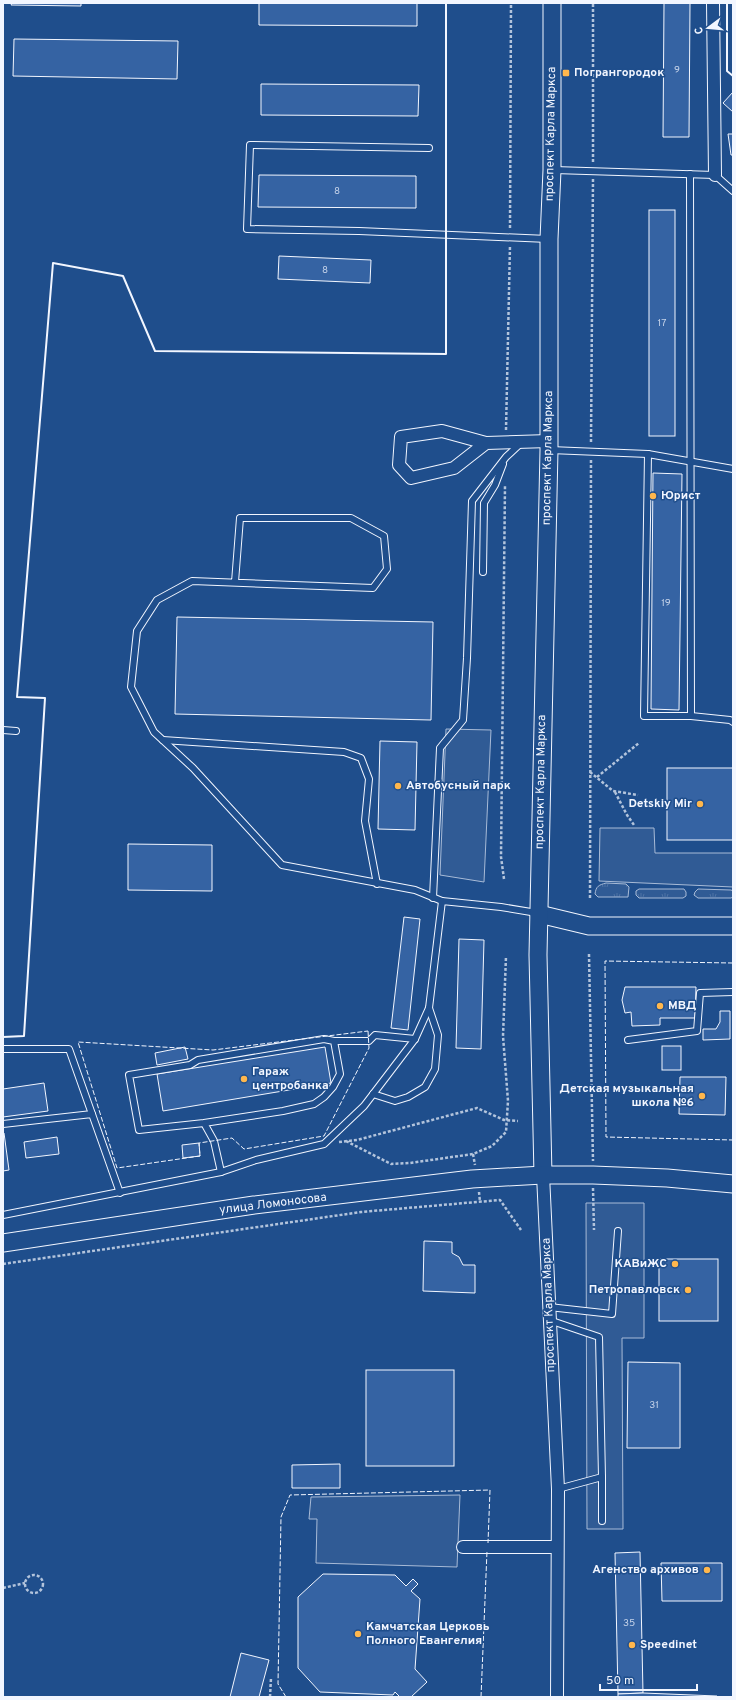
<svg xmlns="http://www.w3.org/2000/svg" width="736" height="1700" font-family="Overpass,sans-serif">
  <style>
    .grass { fill: url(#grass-tufts); stroke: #a8bbd7 }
    .built { fill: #305b95; stroke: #a8bbd7 }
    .building { fill: #3563a3; stroke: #f2f6ff }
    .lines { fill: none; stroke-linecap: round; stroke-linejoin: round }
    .lane-casing { stroke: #f2f6ff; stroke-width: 8 }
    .street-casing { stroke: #f2f6ff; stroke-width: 14 }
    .secondary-casing { stroke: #f2f6ff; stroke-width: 19 }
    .path { stroke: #b3c4dc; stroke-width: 2.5; stroke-dasharray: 3 2; stroke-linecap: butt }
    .lane { stroke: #1f4e8c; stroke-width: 6 }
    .street { stroke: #1f4e8c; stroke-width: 12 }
    .secondary { stroke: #1f4e8c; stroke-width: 17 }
    .fence { stroke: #f2f6ff; stroke-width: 1; stroke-dasharray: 5 2; stroke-linecap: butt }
    .wall { stroke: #f2f6ff; stroke-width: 2 }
    .poi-dot { fill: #ffb74d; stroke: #1f4e8c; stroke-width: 1.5 }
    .labels { text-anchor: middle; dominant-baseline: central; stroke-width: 3; stroke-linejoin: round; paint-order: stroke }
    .number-label { font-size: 10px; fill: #c3d1e8 }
    .poi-label { font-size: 12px; font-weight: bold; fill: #f2f6ff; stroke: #1f4e8c; text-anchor: start }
    .street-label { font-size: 12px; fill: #f2f6ff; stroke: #1f4e8c }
  </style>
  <defs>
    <pattern id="grass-tufts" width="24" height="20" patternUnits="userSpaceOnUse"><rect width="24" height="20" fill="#305b95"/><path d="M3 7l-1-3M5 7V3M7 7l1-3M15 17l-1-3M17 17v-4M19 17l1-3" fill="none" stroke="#4e73a5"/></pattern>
  </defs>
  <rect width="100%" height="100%" fill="#1f4e8c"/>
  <g class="grass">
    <path d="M606,883L626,884L629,887L628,897H598L595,894C596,886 599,885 606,883Z"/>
    <path d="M639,889H684L686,892V896L683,898H639L636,895V891Z"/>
    <path d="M698,889L731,890L733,891V897L731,898H698L694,895L695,892Z"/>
  </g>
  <g class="built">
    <path d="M446,729L491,730L484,882L440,875Z"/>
    <path d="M600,828H654L655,853H733V887L599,881Z"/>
    <path d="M586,1203H644V1338H622L623,1529H587Z"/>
    <path d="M460,1495L457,1567L316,1563L317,1519H309L311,1497Z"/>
  </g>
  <g class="building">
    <path d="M12,3H81V6L11,5Z"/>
    <path d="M259,3H417V26L259,25Z"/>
    <path d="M664,3H690L689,137H663Z"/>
    <path d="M14,39L178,41L177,79L13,76Z"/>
    <path d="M261,84L419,85L418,116L261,115Z"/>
    <path d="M733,92V112L723,103Z"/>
    <path d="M728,134H733V155H731Z"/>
    <path d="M259,175L416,176V208L258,207Z"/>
    <rect x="649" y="210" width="26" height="226"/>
    <path d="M279,256L371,260L370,283L278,279Z"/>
    <path d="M653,473L682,474L679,710L651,709Z"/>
    <path d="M177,617L433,622L431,720L175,714Z"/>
    <path d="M380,741L417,742L415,830L378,829Z"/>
    <rect x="667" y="768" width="66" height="72"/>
    <path d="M128,844L212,845V891L128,890Z"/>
    <path d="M404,917L420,919L408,1030L391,1028Z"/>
    <path d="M459,939L484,940L481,1049L456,1048Z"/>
    <path d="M625,987H696L695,1018H660V1025L632,1026L631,1012L625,1013L622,1000Z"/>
    <path d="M720,1011H730V1039L703,1040V1029H716L720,1022Z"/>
    <rect x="662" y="1046" width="19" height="24"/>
    <path d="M185,1047L188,1059L157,1065L155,1053Z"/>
    <path d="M325,1047L331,1083L163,1111L157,1074Z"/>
    <path d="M680,1077H726L725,1115L679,1114Z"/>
    <path d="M44,1083L48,1111L3,1117V1089Z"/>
    <path d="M3,1133H4L9,1170L3,1171Z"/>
    <path d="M57,1137L59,1154L26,1158L24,1142Z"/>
    <path d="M199,1143L200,1156L183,1158L182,1145Z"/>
    <path d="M424,1241L452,1242V1253L459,1257L463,1265H475V1293L423,1291Z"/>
    <rect x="659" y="1259" width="59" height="62"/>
    <path d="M628,1362L680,1363V1448H627Z"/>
    <rect x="366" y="1370" width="88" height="96"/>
    <path d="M340,1464V1488H292V1465Z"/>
    <path d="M640,1552L643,1693L618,1694L615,1553Z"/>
    <path d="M661,1563H722V1601H662Z"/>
    <path d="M323,1574L395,1575L406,1586L413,1579L418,1584L411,1591L420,1599L415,1669L427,1682L411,1697H400L395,1692L393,1695L320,1692L298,1668V1597Z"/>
    <path d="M241,1653L269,1660L259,1697H230Z"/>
    <path d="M643,1693L717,1696V1697H618V1694Z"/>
  </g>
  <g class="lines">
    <g class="lane-casing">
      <g id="lane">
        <path d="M429,148L250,145L247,229L359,231L548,239"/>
        <path d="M554,170L715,175L733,191"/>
        <path d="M690,174L691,716"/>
        <path d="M550,450L648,454L733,469"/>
        <path d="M648,454L644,716H691L730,720L733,722"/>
        <path d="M483,572L484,503L495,485L503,464"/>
        <path d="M235,582L240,518H351L384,536L387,569L373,588L192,581L157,600L137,631L131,687L154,732L193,768L282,865L415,890L442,901"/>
        <path d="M3,730L16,731"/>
        <path d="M163,740L344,752L361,758L369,779L365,821L377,884"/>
        <path d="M433,898L440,748L463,720L467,658L472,501L506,457L521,443"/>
        <path d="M628,1040L697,1031L700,993L733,992"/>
        <path d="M334,1041H369L375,1035L415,1039"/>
        <path d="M3,1049H69L92,1114"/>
        <path d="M373,1094L395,1101L408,1097L425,1087L435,1069L438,1035L429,1008"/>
        <path d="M204,1123L139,1130L129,1075L190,1065L198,1060L324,1039L334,1041L340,1074L333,1087L324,1097L314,1104L283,1111L204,1123L214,1141L221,1172"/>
        <path d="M3,1124L92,1114L120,1193"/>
        <path d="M3,1215L221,1172L256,1160L324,1144L364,1106L415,1039L429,1008L442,901L501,907L537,913"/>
        <path d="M549,1307L612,1314L618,1231"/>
        <path d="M549,1320L599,1337L602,1477L558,1489"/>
        <path d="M602,1477V1521"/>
      </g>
    </g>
    <g class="street-casing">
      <g id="street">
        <path d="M713,3L715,175"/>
        <path d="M486,443L442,431L401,437L399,465L411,478L454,468L486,443L549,441"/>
        <path d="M543,1175L558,1489L557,1697"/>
        <path d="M463,1547H557"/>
      </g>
    </g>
    <g class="secondary-casing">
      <g id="secondary">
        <path d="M539,914L589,926H733"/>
        <path d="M543,1175L538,955L549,450V239L552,170V3"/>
        <path d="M3,1243L254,1205L472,1179L543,1175H593L667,1178L733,1184"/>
      </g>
    </g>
    <g class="path">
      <path d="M593,162V3"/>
      <path d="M510,228L511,3"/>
      <path d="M506,430L510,245"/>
      <path d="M591,442L593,179"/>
      <path d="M590,772L613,791L638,795"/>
      <path d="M597,777L639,743"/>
      <path d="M615,792L627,815L634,825"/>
      <path d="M504,879L501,857L505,485"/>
      <path d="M590,898L591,459"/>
      <path d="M589,954L593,1161"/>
      <path d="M346,1141L391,1164L410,1163L473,1154L492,1146L506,1132L508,1101L503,1036L506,956"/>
      <path d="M339,1142L357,1140L477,1108L504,1120L518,1121"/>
      <path d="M473,1154L475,1165"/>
      <path d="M593,1188L594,1230"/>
      <path d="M479,1192L480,1202"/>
      <path d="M3,1264L361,1212L500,1200L521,1230"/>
      <circle cx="34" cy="1584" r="9"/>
      <path d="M3,1588L25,1583"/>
      <path d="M270,1697L271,1678"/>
    </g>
    <use href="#lane" class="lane"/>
    <use href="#street" class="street"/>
    <use href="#secondary" class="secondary"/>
    <g class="fence">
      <path d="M733,963L605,961L606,1137L733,1140"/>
      <path d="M368,1031L369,1048L324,1136L244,1149L232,1138L199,1143L200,1156L117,1168L78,1042L213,1050Z"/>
      <path d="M286,1697L278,1684L281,1517L290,1495L490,1490L488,1543"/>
      <path d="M481,1697L487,1551"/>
    </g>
    <g class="wall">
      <path d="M727,3V71L733,76"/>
      <path d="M3,1037L24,1036L45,698L17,697L53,263L123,276L155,351L446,354V3"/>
    </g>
  </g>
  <g class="poi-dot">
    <rect x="562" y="69" width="8" height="8" rx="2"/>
    <circle cx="653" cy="496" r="4"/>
    <circle cx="398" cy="786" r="4"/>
    <circle cx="700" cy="804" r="4"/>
    <circle cx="660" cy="1006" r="4"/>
    <circle cx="244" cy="1079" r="4"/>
    <circle cx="702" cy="1096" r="4"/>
    <circle cx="675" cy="1264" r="4"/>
    <circle cx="688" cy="1290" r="4"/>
    <circle cx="707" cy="1570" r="4"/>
    <circle cx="358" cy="1634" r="4"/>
    <circle cx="632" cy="1645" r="4"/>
  </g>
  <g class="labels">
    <g class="number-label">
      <text x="677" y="70">9</text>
      <text x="337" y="191">8</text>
      <text x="325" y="270">8</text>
      <text x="662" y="323">17</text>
      <text x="666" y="603">19</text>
      <text x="654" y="1405">31</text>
      <text x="629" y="1623">35</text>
    </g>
    <g class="poi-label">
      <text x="574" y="73">Погрангородок</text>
      <text x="661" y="496">Юрист</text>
      <text x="406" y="786">Автобусный парк</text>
      <text x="692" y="804" text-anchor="end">Detskiy Mir</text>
      <text x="668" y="1006">МВД</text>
      <text x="252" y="1072">Гараж<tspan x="252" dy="14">центробанка</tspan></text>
      <text x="694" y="1089" text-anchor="end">Детская музыкальная<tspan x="694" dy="14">школа №6</tspan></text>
      <text x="667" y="1264" text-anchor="end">КАВиЖС</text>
      <text x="680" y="1290" text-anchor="end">Петропавловск</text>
      <text x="699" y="1570" text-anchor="end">Агенство архивов</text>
      <text x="366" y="1627">Камчатская Церковь<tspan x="366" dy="14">Полного Евангелия</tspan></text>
      <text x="640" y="1645">Speedinet</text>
    </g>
    <g class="street-label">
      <text transform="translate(551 134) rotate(-89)">проспект Карла Маркса</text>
      <text transform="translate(548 458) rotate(-89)">проспект Карла Маркса</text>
      <text transform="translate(541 782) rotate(-89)">проспект Карла Маркса</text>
      <text transform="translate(273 1204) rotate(-7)">улица Ломоносова</text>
      <text transform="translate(549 1305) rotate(-92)">проспект Карла Маркса</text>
    </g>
  </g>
  <rect width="736" height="1700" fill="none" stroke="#f2f6ff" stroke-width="8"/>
  <g transform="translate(708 28) rotate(254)" stroke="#1f4e8c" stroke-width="3" paint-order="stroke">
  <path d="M0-3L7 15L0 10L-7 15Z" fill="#f2f6ff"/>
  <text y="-6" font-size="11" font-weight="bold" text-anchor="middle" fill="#f2f6ff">С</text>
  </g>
  <path d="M600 1684v6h97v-6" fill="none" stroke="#f2f6ff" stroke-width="2"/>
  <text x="606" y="1684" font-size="12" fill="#f2f6ff" stroke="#1f4e8c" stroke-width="3" paint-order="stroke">50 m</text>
</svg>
